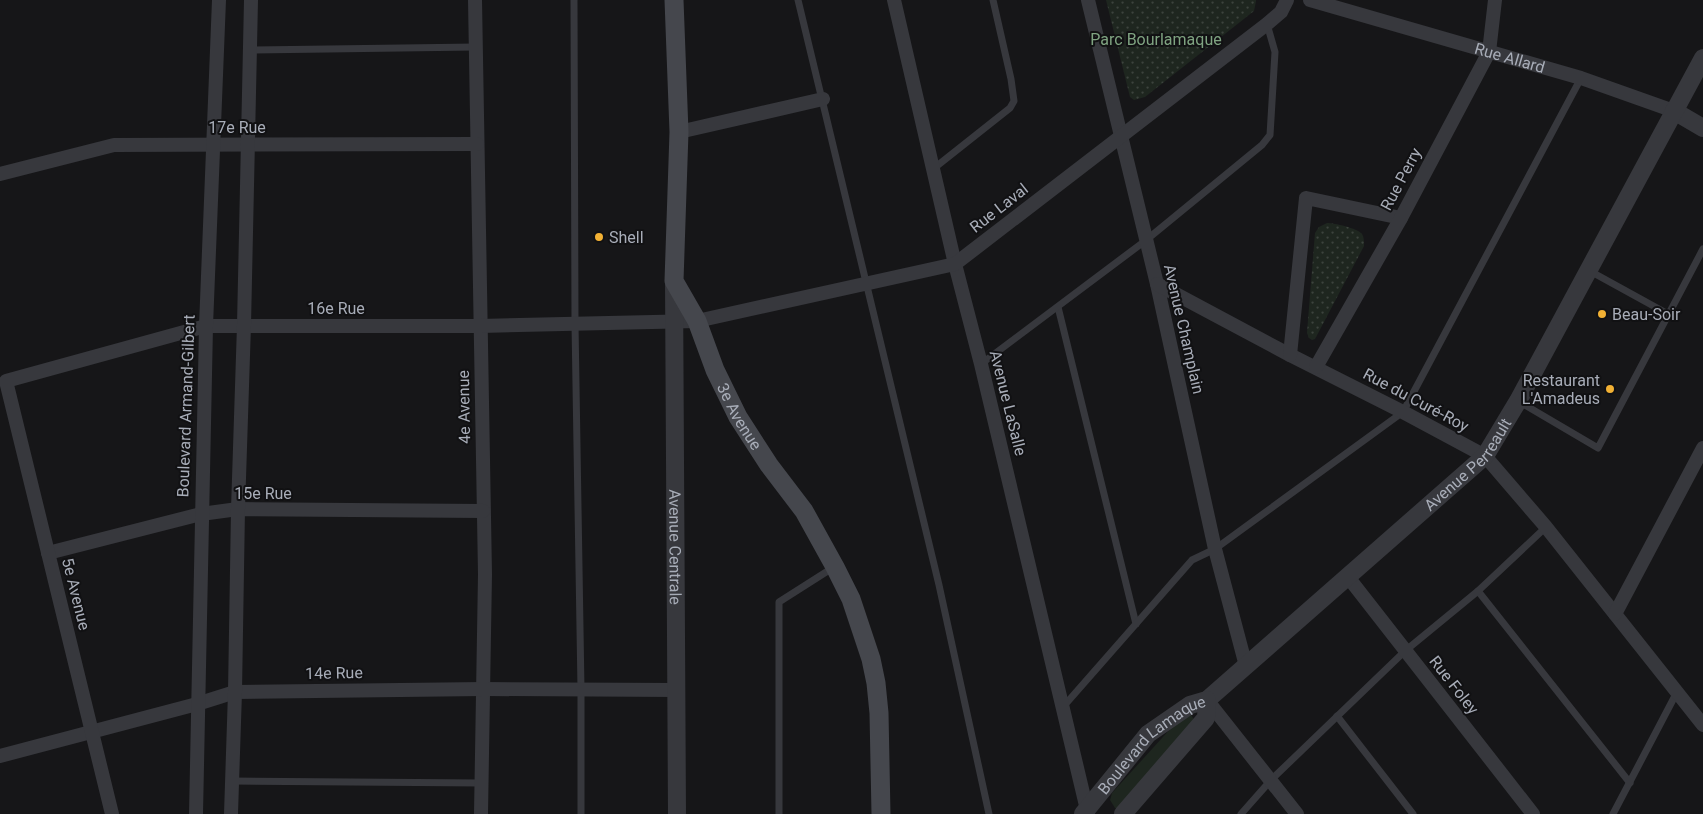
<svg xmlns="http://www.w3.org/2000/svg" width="1703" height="814" font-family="Roboto,sans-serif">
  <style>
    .grass { fill: #1e261f }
    .park { fill: url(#park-dots) }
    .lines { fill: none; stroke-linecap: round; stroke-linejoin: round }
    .service { stroke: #37383d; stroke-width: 7 }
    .minor { stroke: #37383d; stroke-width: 14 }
    .tertiary { stroke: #37383d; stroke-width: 18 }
    .secondary { stroke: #45474d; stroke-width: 19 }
    .poi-dot { fill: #f2b134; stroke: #111113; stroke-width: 2 }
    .labels { text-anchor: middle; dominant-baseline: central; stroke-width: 4; stroke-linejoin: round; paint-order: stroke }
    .park-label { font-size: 16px; fill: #7fa381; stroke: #111113 }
    .street-label { font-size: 16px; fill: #a8adb8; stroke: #111113 }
    .poi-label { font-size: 16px; fill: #a8adb8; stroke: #111113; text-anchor: start }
  </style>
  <defs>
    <pattern id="park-dots" width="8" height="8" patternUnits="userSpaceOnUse" patternTransform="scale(1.25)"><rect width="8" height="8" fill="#1e261f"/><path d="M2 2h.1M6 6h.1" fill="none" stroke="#3c433d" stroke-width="1.8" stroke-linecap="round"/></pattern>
  </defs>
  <rect width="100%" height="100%" fill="#161618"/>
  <path class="grass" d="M1191,715L1195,721L1118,809L1115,808L1110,800L1112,793L1182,716Z"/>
  <g class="park">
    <path d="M1106,0H1256V1L1254,11L1145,97L1134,100L1130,97L1128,89Z"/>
    <path d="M1327,223C1334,223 1357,228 1362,234C1364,237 1364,242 1364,246L1315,339L1312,340L1309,338L1307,333L1315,233L1319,227Z"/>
  </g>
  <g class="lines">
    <g class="service">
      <path d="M574,0L575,324L581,689V814"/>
      <path d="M798,0L939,585L989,814"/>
      <path d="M249,50L475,47"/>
      <path d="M933,169L1010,108L1014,101L1011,79L993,0"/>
      <path d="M1588,270L1668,314"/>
      <path d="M1058,307L1136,624"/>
      <path d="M981,364L1145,241L1262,145L1270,135L1275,52L1267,24"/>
      <path d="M1518,401L1598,448L1703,249"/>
      <path d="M1478,591L1630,783"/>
      <path d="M1063,707L1192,560L1215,549L1403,412L1581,78"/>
      <path d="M1337,716L1413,814"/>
      <path d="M232,781L481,783"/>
      <path d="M779,814V602L834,567"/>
      <path d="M1241,814L1271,780L1405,651L1478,591L1546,527"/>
      <path d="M1613,814L1677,692"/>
    </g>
    <g class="minor">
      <path d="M475,0L485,574L481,814"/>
      <path d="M894,0L955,264L981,364L1088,814"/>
      <path d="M1088,0L1157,284L1215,549L1246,666"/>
      <path id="s1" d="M1310,0L1581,78L1674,111"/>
      <path d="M679,132L823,99"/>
      <path d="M0,174L114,145L477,144"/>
      <path d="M1157,284L1290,355L1403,412L1485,456L1546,527L1703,725"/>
      <path d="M1290,355L1306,198L1401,218"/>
      <path d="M1316,367L1401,218L1489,52L1495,0"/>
      <path d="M48,553L201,514L238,509L483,511"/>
      <path d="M1348,577L1533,814"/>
      <path d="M1615,614L1703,448"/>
      <path d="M1207,700L1297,814"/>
      <path d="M0,756L197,704L235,692L484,689L676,690"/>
      <path d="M112,814L6,381L206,326H480L697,321L955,264L1267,24L1281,12L1287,0"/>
      <path d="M196,814L206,326L219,0"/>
      <path d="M231,814L235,692L238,509L244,325L251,0"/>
    </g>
    <g class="tertiary">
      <path d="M1674,111L1703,128"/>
      <path id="s2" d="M674,281L677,814"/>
      <path id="s3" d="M1083,814L1148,734L1190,705L1207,700L1485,456L1518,401L1703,58"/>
      <path d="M1123,814L1206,718L1207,700"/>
    </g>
    <path class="secondary" id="s4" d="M674,0L679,132L674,281L697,321L715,370L738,417L769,465L804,511L835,567L851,599L871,659L876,683L879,713L881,814"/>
  </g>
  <g class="poi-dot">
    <circle cx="599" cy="237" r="5"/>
    <circle cx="1602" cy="314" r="5"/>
    <circle cx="1610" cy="389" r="5"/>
  </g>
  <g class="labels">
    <g class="park-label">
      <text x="1156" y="39">Parc Bourlamaque</text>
    </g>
    <g class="street-label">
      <text stroke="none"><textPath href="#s1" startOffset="208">Rue Allard</textPath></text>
      <text x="237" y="127">17e Rue</text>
      <text transform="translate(1401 179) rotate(-62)">Rue Perry</text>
      <text transform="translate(999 208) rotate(-38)">Rue Laval</text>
      <text x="336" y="308">16e Rue</text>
      <text transform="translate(1184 329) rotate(77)">Avenue Champlain</text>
      <text transform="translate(1416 400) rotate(28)">Rue du Curé-Roy</text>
      <text transform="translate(1008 403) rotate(76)">Avenue LaSalle</text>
      <text transform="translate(186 406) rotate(-88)">Boulevard Armand-Gilbert</text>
      <text transform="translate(464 407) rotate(-91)">4e Avenue</text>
      <text stroke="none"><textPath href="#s4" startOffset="432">3e Avenue</textPath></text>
      <text stroke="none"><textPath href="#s3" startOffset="524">Avenue Perreault</textPath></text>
      <text x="263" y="493">15e Rue</text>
      <text stroke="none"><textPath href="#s2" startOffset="266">Avenue Centrale</textPath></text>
      <text transform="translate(76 594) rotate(76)">5e Avenue</text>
      <text transform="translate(334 673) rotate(-1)">14e Rue</text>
      <text transform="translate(1454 685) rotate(52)">Rue Foley</text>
      <text stroke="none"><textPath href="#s3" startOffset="99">Boulevard Lamaque</textPath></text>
    </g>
    <g class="poi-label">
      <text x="609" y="237">Shell</text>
      <text x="1612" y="314">Beau-Soir</text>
      <text x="1600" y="380" text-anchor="end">Restaurant<tspan x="1600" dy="18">L'Amadeus</tspan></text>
    </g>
  </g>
</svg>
